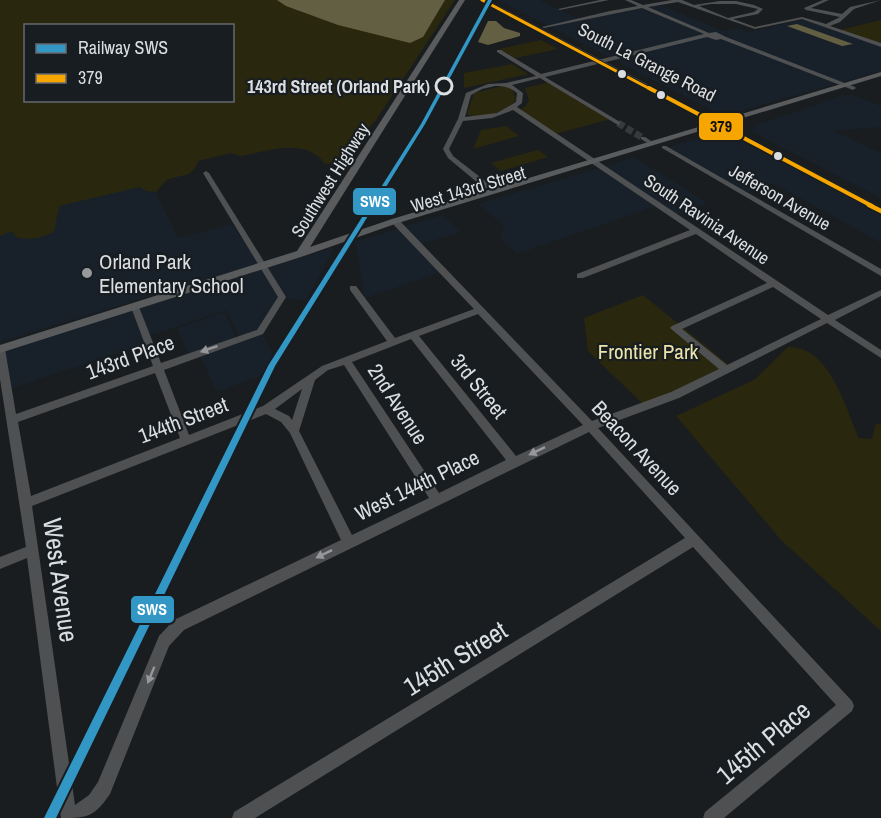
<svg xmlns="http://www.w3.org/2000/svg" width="881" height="818" font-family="'Archivo Narrow',sans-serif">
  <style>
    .built { fill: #182129 }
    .green { fill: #2a270f; fill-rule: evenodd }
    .water { fill: #635f43 }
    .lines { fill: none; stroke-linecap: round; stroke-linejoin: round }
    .minor-tunnel { stroke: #373a3c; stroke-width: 7; stroke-dasharray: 7 3; stroke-linecap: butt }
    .minor { fill: #4f5052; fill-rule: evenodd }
    .major { fill: #595b5c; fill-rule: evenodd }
    .highway { fill: #565859; fill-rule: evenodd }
    .bus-1-far2-casing { stroke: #181d21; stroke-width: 5 }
    .bus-1-far1-casing { stroke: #181d21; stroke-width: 7 }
    .bus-1-casing { stroke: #181d21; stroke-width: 8 }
    .bus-1-far2 { stroke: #f7a600; stroke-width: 3 }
    .bus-1-far1 { stroke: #f7a600; stroke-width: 4 }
    .bus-1 { stroke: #f7a600; stroke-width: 4.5 }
    .rail-1-casing { stroke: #181d21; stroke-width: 4 }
    .rail-1 { fill: #3297c5; fill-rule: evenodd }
    .oneway { fill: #95979a }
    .bus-dot { fill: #dbdee1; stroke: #181d21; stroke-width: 2 }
    .stop-dot { fill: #181d21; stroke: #dbdee1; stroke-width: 3 }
    .poi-dot { fill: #979a9d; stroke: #181d21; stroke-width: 2 }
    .labels { text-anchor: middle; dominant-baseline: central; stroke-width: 4.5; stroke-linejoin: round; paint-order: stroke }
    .far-street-label { font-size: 18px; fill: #dbdee1; stroke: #181d21 }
    .far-stop-label { font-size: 18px; font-weight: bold; fill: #dbdee1; stroke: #181d21; text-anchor: end }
    .poi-label { font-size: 21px; fill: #dbdee1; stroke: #181d21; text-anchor: start }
    .park-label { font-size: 21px; fill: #ece5aa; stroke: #181d21 }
    .street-label { font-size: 21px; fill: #dbdee1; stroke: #181d21 }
    .near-street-label { font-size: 26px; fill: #dbdee1; stroke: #181d21 }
    .line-badge { stroke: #181d21; stroke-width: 2 }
    .badge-label { font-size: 16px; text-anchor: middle; font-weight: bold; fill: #fff }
    .pale-badge-label { font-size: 16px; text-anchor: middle; font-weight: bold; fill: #111 }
  </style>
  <rect width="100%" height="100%" fill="#1a1d1f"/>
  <g class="built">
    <path d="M498,0H539L579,19L655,3L724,31L738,28L749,32L804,19L881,47V71L723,116Z"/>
    <path d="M844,95H853L881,106V127L834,131L881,153V198L750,131L758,124Z"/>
    <path d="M725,130L881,212V243L773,183L745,193L666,148Z"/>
    <path d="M634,157L708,203L674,216L602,167Z"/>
    <path d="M599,168L656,206L517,254L501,239L504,226L478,204Z"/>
    <path d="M149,179L178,238L232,224L240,237L244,236L262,266L182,291L180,287L0,342V214Z"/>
    <path d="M443,215L461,232L419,245L402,227Z"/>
    <path d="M400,228L442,272L364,298L356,241Z"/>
    <path d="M334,248L306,301L284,298L265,267Z"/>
    <path d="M262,267L280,297L259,331L240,338L226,310L148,336L151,342L9,389L3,350Z"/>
    <path d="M224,312L237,339L189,356L177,328Z"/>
    <path d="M261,332L274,356L263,375L217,392L199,354Z"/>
  </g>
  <g class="green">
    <path d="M0,0H455L376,120L347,152L345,160L325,164C305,136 268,152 240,156L231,153L198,161C191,181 181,172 166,181C163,183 159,189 156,192L146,191L140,187L59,206L54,232C40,238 31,241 16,237L12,231L0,236ZM26,26H232V100H26Z"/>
    <path d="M881,20V44L840,30Z"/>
    <path d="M541,40L558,49L515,58L499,49Z"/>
    <path d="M512,64L528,74L464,88V73Z"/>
    <path d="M550,82L611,119L555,134L519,110L526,106L529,100L525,88Z"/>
    <path d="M503,86H508L513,91L516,100C507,111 481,122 467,114L474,93Z"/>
    <path d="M506,126L519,136L473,149L481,130Z"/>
    <path d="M538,150L548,157L501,171L491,163Z"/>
    <path d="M643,295L730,366L644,405L588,351L584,318Z"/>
    <path d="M788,347C830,346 845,407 859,438L872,439L876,423L881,425V631L781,540L676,416L754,380Z"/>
  </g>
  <g class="water">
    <path d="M277,0H445L423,37L410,43L338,25L286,6Z"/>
    <path d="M488,21H496L504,28L520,33V36L488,45L478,42Z"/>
    <path d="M797,24L853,44L842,46L787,26Z"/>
  </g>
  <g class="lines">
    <path class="minor-tunnel" d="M618,123L643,138"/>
    <g class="minor">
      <path d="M600,0H609L560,10L558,9Z"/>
      <path d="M625,0H631L643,5L672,0H682L694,5L720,1H736L754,5L763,9L758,14L733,19L755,27L802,17L826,24L840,17L806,10L804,8L823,0H829L811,8L842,14L850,7L881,0L854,9L840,22L830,26L881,43V47L802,19L755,29L678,2L648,7L709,33L716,32L726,37L855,87L856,88L853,90L721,39L716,40L707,37L545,77L620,122V124L618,125L540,78L512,85L523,93L522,103L517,107L828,315L881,290V296L835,320L881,350V358L827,323L679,398L598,428L852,701L854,706L852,711L724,818H703L705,812L836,705L693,547L255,818H232L234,812L685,538L589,432L184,630L169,646L110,794C94,817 88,818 61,818L27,558L0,569V557L26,547L0,379V346L5,349L16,414L153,366L131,307L132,305L135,304L139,307L161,363L257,330L278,297L203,173L206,171L209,173L286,297L263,334L164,370L189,435L263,406L322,366L387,341L350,290V286H356L395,338L474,309L392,223V219H398L592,421L671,392L719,369L670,328L672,326L767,283L696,234L583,278H577V274L690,230L513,110L492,118L463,121L449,149L453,156L489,184L506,185V189L484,188L448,158L443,149L458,119L466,93L488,84L506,83L536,76L497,52V50H501L541,74L704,34L642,8L544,28L542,27L610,11L638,6ZM711,4H736L758,9L754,12L728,18L699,6ZM495,86C504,86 510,87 517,93L516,102L497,113L465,117L471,95L482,89ZM773,287L821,319L727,365L682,329ZM478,314L583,425L516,456L419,336ZM411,339L506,460L439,493L352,362ZM344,365L429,498L352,535L299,431L315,380L328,370ZM155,373L180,438L31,496L18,422ZM302,389L292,420L289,416L275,409ZM266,414L281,422L290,433L341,540L174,620L159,636L98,782L89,795L75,805L32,506Z"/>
      <path d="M641,137H645L654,143L649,144L641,139Z"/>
      <path d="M662,146H666L881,269V276L662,148Z"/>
    </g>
    <path class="major" d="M459,0H465L310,247L392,219L881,72V76L398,223L304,256L0,353V345L297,251Z"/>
    <path class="highway" d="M479,0H487L881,207V214Z"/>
    <g class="bus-1-far2-casing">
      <path id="bus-1-far2" d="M482,0L652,90"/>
    </g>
    <g class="bus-1-far1-casing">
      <path id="bus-1-far1" d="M649,88L872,206"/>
    </g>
    <g class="bus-1-casing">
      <path id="bus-1" d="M869,205L881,211"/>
    </g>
    <use href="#bus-1-far2" class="bus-1-far2"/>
    <use href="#bus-1-far1" class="bus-1-far1"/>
    <use href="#bus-1" class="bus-1"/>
    <g class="rail-1-casing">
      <path id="rail-1" d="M488,0H492L425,124L275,366L56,818H44L268,366L421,124Z"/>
    </g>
    <use href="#rail-1" class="rail-1"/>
  </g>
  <defs><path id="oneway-solid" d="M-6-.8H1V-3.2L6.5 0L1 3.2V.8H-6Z" transform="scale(1.5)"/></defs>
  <g class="oneway">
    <use href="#oneway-solid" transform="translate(209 349) rotate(161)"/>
    <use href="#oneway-solid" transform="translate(537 451) rotate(154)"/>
    <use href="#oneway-solid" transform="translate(324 554) rotate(154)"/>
    <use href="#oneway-solid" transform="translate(151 675) rotate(112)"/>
  </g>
  <g class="bus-dot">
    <circle cx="622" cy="74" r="5"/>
    <circle cx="661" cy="95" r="5"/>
    <circle cx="778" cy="156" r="5"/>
  </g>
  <circle class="stop-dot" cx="444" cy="86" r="8"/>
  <circle class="poi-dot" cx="87" cy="273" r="6"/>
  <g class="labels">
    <g class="far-street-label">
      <text transform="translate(647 62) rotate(27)">South La Grange Road</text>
      <text transform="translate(330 180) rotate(-58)">Southwest Highway</text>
      <text transform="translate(468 189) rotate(-17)">West 143rd Street</text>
      <text transform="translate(780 197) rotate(30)">Jefferson Avenue</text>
      <text transform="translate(707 219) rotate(34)">South Ravinia Avenue</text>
    </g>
    <g class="far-stop-label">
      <text x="430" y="86">143rd Street (Orland Park)</text>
    </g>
    <g class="poi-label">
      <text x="99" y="261">Orland Park<tspan x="99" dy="24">Elementary School</tspan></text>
    </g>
    <g class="park-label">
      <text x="648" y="351">Frontier Park</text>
    </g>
    <g class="street-label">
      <text transform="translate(130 357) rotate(-20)">143rd Place</text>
      <text transform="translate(479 386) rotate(51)">3rd Street</text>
      <text transform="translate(398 404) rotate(57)">2nd Avenue</text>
      <text transform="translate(183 420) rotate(-21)">144th Street</text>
      <text transform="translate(637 448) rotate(47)">Beacon Avenue</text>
      <text transform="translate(417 485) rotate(-26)">West 144th Place</text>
    </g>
    <g class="near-street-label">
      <text transform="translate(61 580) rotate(82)">West Avenue</text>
      <text transform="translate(455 658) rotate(-32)">145th Street</text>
      <text transform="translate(763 742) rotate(-40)">145th Place</text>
    </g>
  </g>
  <g class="line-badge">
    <rect x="698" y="112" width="46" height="29" rx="6" fill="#f7a600"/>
    <rect x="352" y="187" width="45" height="29" rx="6" fill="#3297c5"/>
    <rect x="130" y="595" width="45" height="29" rx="6" fill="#3297c5"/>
  </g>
  <g class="badge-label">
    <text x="375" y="207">SWS</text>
    <text x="152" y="615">SWS</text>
  </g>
  <g class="pale-badge-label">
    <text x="721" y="132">379</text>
  </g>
  <rect x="24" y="24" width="210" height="78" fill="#181d21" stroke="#666a6e" stroke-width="1.5"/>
  <rect x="36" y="44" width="30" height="9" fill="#3297c5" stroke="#666a6e" stroke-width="1.5"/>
  <text x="78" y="54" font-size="18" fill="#dbdee1">Railway SWS</text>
  <rect x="36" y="74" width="30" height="9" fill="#f7a600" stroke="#666a6e" stroke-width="1.5"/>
  <text x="78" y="84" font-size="18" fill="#dbdee1">379</text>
</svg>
